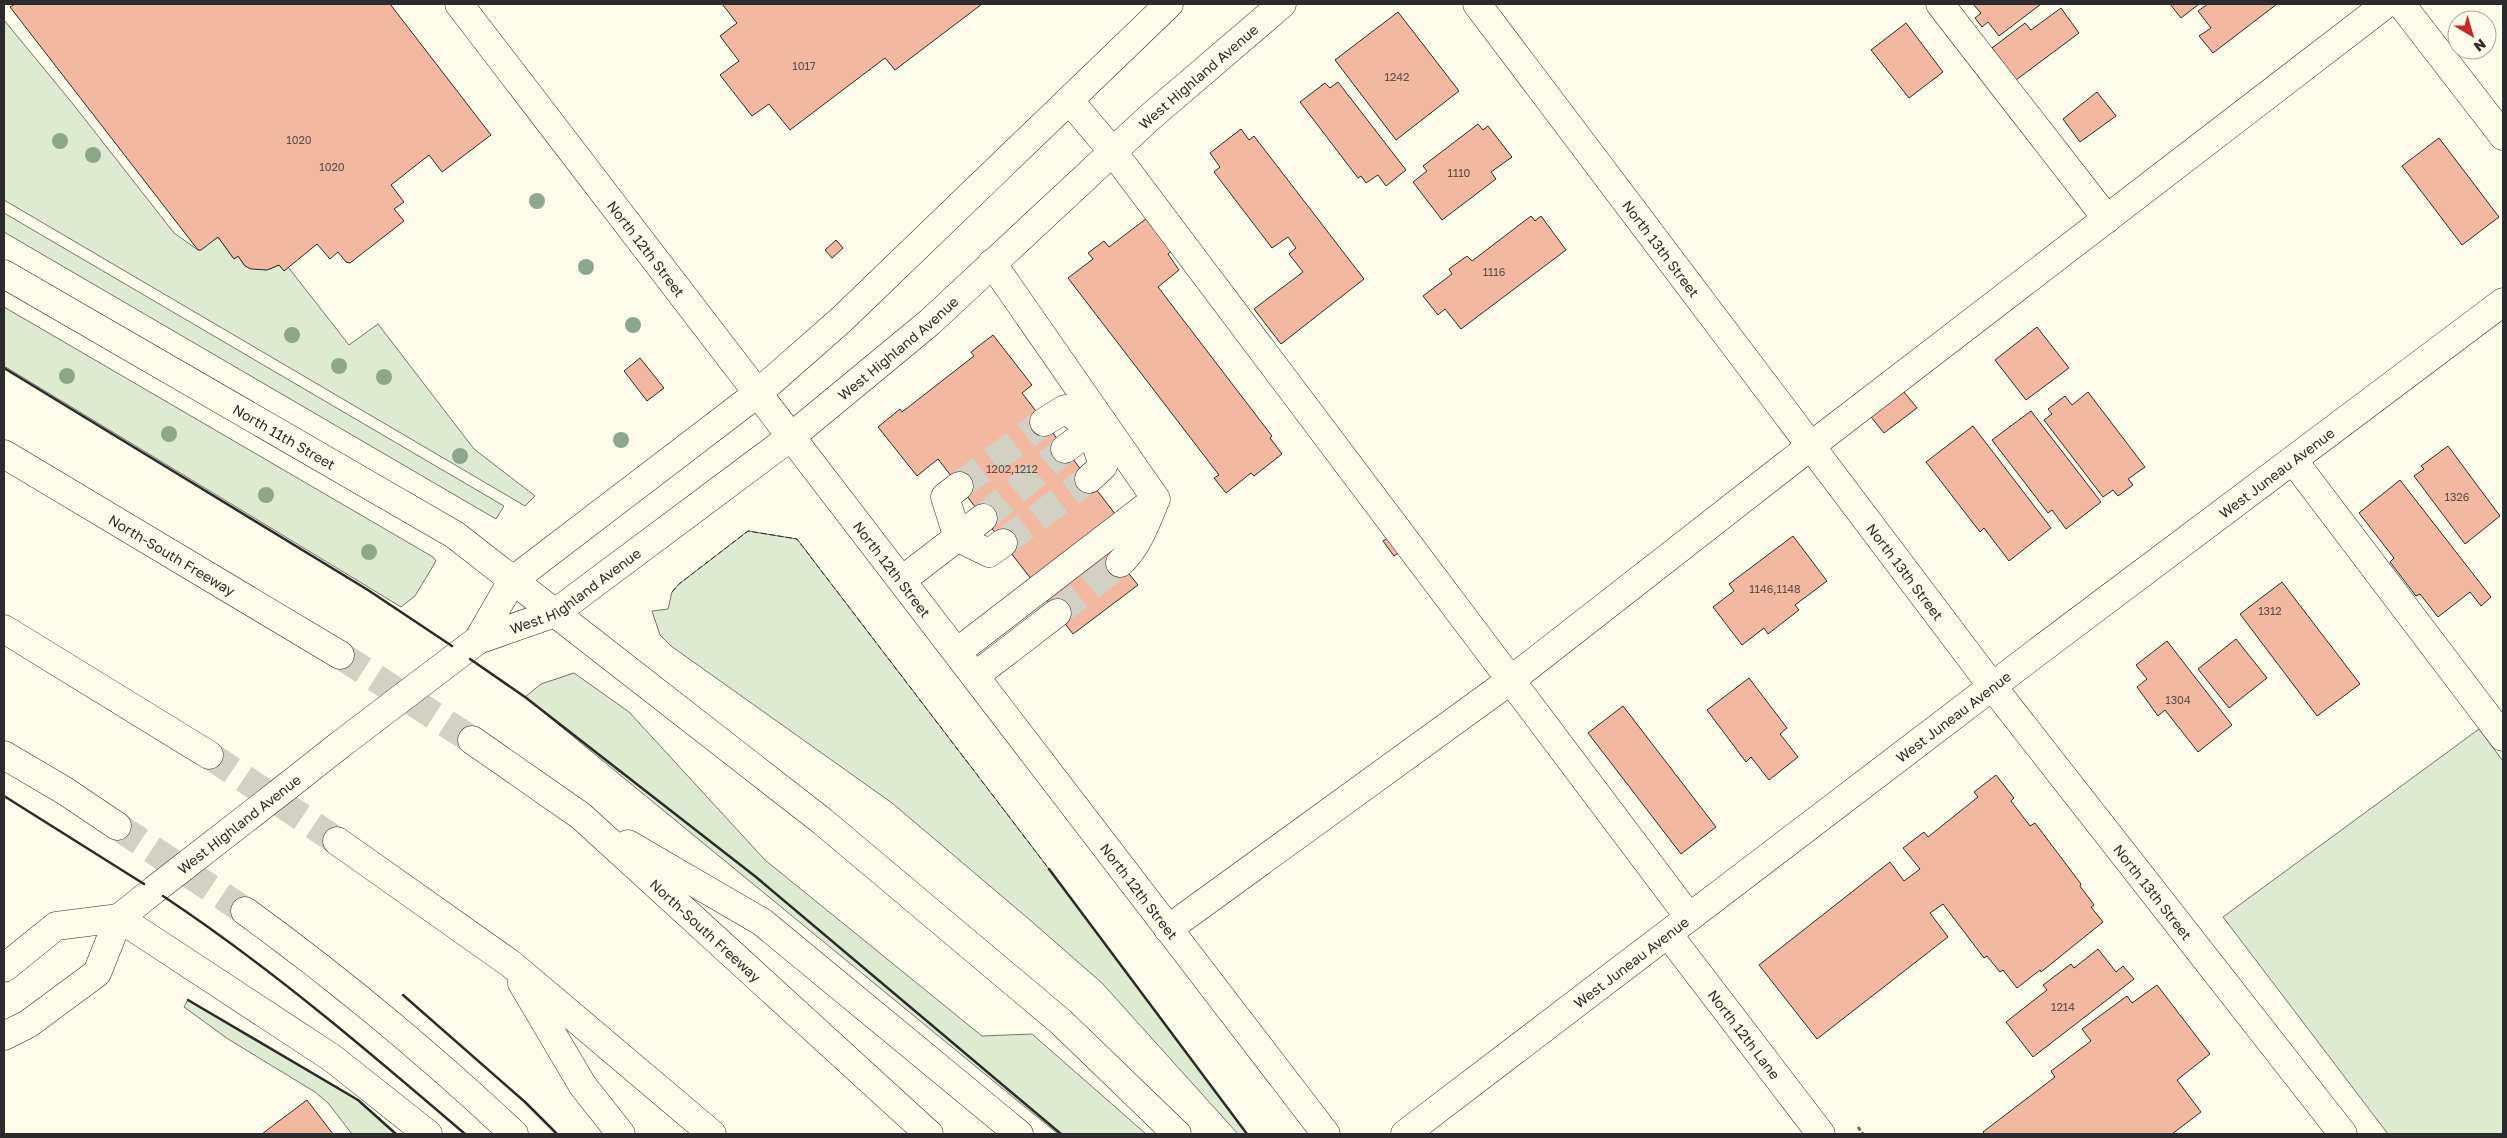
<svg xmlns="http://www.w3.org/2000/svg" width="2507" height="1138" font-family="'Golos Text',sans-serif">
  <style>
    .green { fill: #deebd1; stroke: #74746e }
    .building { fill: #f2b8a0; stroke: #2b2b2b }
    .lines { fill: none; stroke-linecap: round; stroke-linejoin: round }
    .minor-tunnel { stroke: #d3d1c4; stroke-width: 28; stroke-dasharray: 28 14; stroke-linecap: butt }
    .highway-tunnel { stroke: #d3d1c4; stroke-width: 28; stroke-dasharray: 28 14; stroke-linecap: butt }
    .minor-casing { stroke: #2b2b2b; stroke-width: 29 }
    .major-casing { stroke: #2b2b2b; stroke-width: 29 }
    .highway-casing { stroke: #2b2b2b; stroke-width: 29 }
    .path { stroke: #6a6964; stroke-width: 3; stroke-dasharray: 4 2.5; stroke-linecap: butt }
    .minor { stroke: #fdfbea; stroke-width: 28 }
    .major { stroke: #fdfbea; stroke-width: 28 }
    .highway { stroke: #fdfbea; stroke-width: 28 }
    .major-bridge-casing { stroke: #2b2b2b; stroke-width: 29; stroke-linecap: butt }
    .major-bridge { stroke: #fdfbea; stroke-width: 28 }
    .fence { stroke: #2b2b2b; stroke-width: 1; stroke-dasharray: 6 2.5; stroke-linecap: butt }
    .wall { stroke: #2b2b2b; stroke-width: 2.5 }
    .tree { fill: #8ea78a }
    .labels { text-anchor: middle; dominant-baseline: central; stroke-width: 4; stroke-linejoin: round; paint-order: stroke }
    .number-label { font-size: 11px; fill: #5d4e48 }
    .street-label { font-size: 14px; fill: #2b2b2b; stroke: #fdfbea }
  </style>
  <rect width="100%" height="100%" fill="#fdfbea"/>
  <g class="green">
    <path d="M4,20L73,104L174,233L198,250L218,237L234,259L238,256L245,266L267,270L279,265L284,270L288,267L349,345L378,324L474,449L535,496L525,506L4,200Z"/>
    <path d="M4,213L504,506L496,519L4,232Z"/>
    <path d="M4,307L433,557L436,561L415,596L401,607L4,366Z"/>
    <path d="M748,531L797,539L1049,869L1247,1134H1238L1102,983L1030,920L892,803L671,646L660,635L652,611L668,609L672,592L679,584Z"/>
    <path d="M574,673L629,712L765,860L982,1036L1032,1034L1146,1134H1058L525,697L541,684Z"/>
    <path d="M2479,729L2503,761V1134H2388L2223,917Z"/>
    <path d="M188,1000L358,1100L396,1134H352L328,1103L315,1092L228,1039L184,1007Z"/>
  </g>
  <g class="building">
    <path d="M15,4H390L491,135L442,172L429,155L391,185L404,202L394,209L404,221L350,263L346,262L338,252L330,259L317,244L284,271L279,265L267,270L251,269L245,266L238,256L234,259L218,237L201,250H198L10,7Z"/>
    <path d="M722,4H982L895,70L885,58L790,130L769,104L752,116L720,75L739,61L720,36L737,23Z"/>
    <path d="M1973,4H2041L1999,36L1988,22L1982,27L1975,18L1981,13Z"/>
    <path d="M2170,4H2199L2181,18Z"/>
    <path d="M2208,4H2277L2213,53L2199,36L2211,28L2198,11Z"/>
    <path d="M2061,8L2079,33L2016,80L1992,48L2025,23L2031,30Z"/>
    <path d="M1398,12L1459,91L1396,140L1335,60Z"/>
    <path d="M1906,23L1943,72L1909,98L1871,50Z"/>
    <path d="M1338,82L1406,170L1386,186L1378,175L1366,183L1361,176L1358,178L1300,102L1325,83L1330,88Z"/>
    <path d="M2097,92L2116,116L2080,142L2063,119Z"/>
    <path d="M1478,124L1483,130L1488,126L1512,157L1491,172L1496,179L1442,220L1413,182L1427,171L1423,166Z"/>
    <path d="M1241,129L1249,140L1254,136L1364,279L1281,344L1254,309L1303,272L1289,254L1296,248L1288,237L1272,248L1214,172L1220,167L1210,153Z"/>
    <path d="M2439,138L2499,217L2462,245L2402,166Z"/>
    <path d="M1531,216L1535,221L1541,216L1566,250L1461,329L1445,309L1438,315L1423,296L1452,274L1449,269L1467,256L1472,261Z"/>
    <path d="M1147,218L1172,251L1168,254L1179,270L1158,287L1272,436L1270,438L1282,454L1254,476L1251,473L1226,493L1214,478L1219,475L1068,278L1093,259L1088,253L1104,241L1109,247Z"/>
    <path d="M836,240L843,248L832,258L825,250Z"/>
    <path d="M2037,327L2069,368L2026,400L1995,360Z"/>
    <path d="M993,335L1032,385L1022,393L1119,519L1035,584L938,459L917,476L878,427L900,409L902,412L974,356L971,352Z"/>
    <path d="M640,358L664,388L647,401L624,371Z"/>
    <path d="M1900,387L1917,408L1884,433L1867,412Z"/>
    <path d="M2088,392L2145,467L2128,479L2133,485L2118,496L2113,490L2103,497L2044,420L2052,414L2048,409L2065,396L2072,405Z"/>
    <path d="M2031,411L2101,502L2066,529L2052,510L2048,513L1992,440Z"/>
    <path d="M1973,426L2051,528L2009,561L1984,528L1980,532L1926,462Z"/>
    <path d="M2448,446L2500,516L2465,544L2414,476L2424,469L2421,466Z"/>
    <path d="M2400,480L2491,597L2481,606L2470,592L2438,617L2420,594L2416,596L2390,562L2394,558L2359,513Z"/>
    <path d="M1396,532L1407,547L1394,556L1383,541Z"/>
    <path d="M1793,536L1827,581L1795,605L1799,610L1768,634L1764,628L1742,645L1713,607L1734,591L1729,584Z"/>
    <path d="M1107,546L1138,585L1073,634L1043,595Z"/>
    <path d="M2282,582L2360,684L2317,716L2240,614Z"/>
    <path d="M2236,639L2267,678L2229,708L2198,669Z"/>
    <path d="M2167,641L2232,725L2198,752L2165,710L2158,716L2137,687L2147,679L2136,665Z"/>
    <path d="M1749,678L1787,728L1780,734L1798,757L1769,780L1751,757L1746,762L1707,710Z"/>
    <path d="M1623,706L1716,827L1681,854L1588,733Z"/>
    <path d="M1996,775L2014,798L2011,801L2030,826L2035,823L2081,884L2080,886L2094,905L2091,907L2103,922L2041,972L2040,970L2017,988L2003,970L2000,972L1987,956L1984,958L1943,904L1930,913L1948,937L1817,1039L1759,965L1890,862L1904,881L1920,869L1903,848L1924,832L1928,837L1978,797L1974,792Z"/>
    <path d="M2098,949L2116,972L2123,966L2134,979L2033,1057L2006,1022L2047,990L2043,985L2071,964L2074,968Z"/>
    <path d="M2157,985L2210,1054L2177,1080L2201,1112L2172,1134H1985L1983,1132L2055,1077L2051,1071L2091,1041L2082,1029L2127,996L2132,1003Z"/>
    <path d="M307,1100L333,1134H262L275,1124Z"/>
  </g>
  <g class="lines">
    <g class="minor-tunnel">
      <path d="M959,486L1044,422"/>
      <path d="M983,518L1065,449"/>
      <path d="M1003,543L1089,479"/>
      <path d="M1057,613L1120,563"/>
    </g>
    <g class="highway-tunnel">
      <path d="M340,655L472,740"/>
      <path d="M209,755L337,841"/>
      <path d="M117,826L245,911"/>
    </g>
    <g class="minor-casing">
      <g id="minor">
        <path id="s1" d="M459,4L1326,1134"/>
        <path id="s2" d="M1477,4L1992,686L2343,1134"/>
        <path d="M1940,4L2107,219"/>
        <path d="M2401,4L2503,136"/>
        <path d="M1069,100L1113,152L1689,917"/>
        <path id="s3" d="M4,274L455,535L555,613"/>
        <path d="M1044,422L1065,409L1091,429L1103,466L1089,479"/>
        <path d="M1065,449L1102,421"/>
        <path d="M2293,460L2503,737"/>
        <path d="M959,486L945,497L958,538L989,553L1003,543"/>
        <path d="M1120,563C1138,546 1146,523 1155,501"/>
        <path d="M902,580L983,518"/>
        <path d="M957,652L1156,499L992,263"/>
        <path d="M975,676L1057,613"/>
        <path d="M1168,929L1511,680L1812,445L2386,4"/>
        <path id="s4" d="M1668,934L1821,1134"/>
        <path id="s5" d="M1405,1134L2036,653L2503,302"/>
      </g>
    </g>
    <g class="major-casing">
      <g id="major">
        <path id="s6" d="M478,640L555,613L792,436L930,322L1149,118L1282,4"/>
        <path d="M478,640L512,581L758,393L841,320L1169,4"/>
        <path d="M284,789L341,744"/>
        <path d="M4,968L56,926L119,918"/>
        <path d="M4,1036L28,1024L97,973L119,918L154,890"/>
      </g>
    </g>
    <g class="highway-casing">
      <g id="highway">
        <path id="s7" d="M4,454L340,655"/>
        <path d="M555,613L822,821L1061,1022L1177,1134"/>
        <path d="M4,629L209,755"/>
        <path id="s8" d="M472,740L581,816L929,1134"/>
        <path d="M4,755L65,791L117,826"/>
        <path d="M337,841L511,964L712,1134"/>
        <path d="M628,844L762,922L1019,1134"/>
        <path d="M245,911C340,980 429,1054 514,1134"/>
        <path d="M119,918L332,1058L428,1134"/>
        <path d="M522,983L583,1086L621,1134"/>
      </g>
    </g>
    <path class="path" d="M1858,1127L1863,1134"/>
    <use href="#minor" class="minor"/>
    <use href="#major" class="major"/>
    <use href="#highway" class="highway"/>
    <g class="major-bridge-casing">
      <g id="major-bridge">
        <path d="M341,744L478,640"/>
        <path d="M154,890L284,789"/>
      </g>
    </g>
    <use href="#major-bridge" class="major-bridge"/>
    <path class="fence" d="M672,592L679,584L748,531L797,539L1049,869"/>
    <g class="wall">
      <path d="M4,368L368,590L452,646"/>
      <path d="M470,659L525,697L756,877L1061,1134"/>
      <path d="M4,796L144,884"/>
      <path d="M1049,869L1247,1134"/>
      <path d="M163,896C270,967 368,1051 465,1134"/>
      <path d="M403,995L525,1102L557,1134"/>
      <path d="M188,1000L358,1100L396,1134"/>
    </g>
  </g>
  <g class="tree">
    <circle cx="60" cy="141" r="8"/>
    <circle cx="93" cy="155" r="8"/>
    <circle cx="537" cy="201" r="8"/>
    <circle cx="586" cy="267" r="8"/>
    <circle cx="633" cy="325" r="8"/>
    <circle cx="292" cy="335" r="8"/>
    <circle cx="339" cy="366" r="8"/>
    <circle cx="67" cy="376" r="8"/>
    <circle cx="384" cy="377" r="8"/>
    <circle cx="169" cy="434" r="8"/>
    <circle cx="621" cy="440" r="8"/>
    <circle cx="460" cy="456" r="8"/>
    <circle cx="266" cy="495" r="8"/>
    <circle cx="369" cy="552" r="8"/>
  </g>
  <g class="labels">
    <g class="number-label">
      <text x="804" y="65">1017</text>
      <text x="1397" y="76">1242</text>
      <text x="299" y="139">1020</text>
      <text x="332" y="166">1020</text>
      <text x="1459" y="172">1110</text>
      <text x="1494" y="271">1116</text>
      <text x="1012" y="468">1202,1212</text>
      <text x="2457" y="496">1326</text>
      <text x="1775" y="588">1146,1148</text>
      <text x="2270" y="610">1312</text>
      <text x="2178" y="699">1304</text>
      <text x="2063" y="1006">1214</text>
    </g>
    <g class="street-label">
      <text stroke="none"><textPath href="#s6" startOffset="920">West Highland Avenue</textPath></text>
      <text stroke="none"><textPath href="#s1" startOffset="308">North 12th Street</textPath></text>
      <text stroke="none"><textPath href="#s2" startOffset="306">North 13th Street</textPath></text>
      <text stroke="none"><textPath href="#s6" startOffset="515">West Highland Avenue</textPath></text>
      <text stroke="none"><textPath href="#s3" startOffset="324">North 11th Street</textPath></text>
      <text stroke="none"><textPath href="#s5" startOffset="1094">West Juneau Avenue</textPath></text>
      <text stroke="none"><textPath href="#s7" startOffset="196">North-South Freeway</textPath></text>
      <text stroke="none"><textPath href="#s1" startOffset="712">North 12th Street</textPath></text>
      <text stroke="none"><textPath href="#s2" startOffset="711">North 13th Street</textPath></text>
      <text stroke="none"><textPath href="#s6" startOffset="110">West Highland Avenue</textPath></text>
      <text stroke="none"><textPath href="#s5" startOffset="689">West Juneau Avenue</textPath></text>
      <text transform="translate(239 824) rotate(-38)">West Highland Avenue</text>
      <text stroke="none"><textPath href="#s1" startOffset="1118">North 12th Street</textPath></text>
      <text stroke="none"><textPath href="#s2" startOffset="1116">North 13th Street</textPath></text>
      <text stroke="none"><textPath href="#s8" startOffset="302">North-South Freeway</textPath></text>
      <text stroke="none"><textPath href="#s5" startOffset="284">West Juneau Avenue</textPath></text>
      <text stroke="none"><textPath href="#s4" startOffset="126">North 12th Lane</textPath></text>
    </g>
  </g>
  <rect width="2507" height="1138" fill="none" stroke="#2b2b2b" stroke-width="10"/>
  <g transform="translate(2472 35) rotate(142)"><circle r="24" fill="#fdfbea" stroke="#a9a89e"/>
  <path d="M0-4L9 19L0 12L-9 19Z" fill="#c62828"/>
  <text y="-8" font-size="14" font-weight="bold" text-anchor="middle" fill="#2b2b2b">N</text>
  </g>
</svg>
